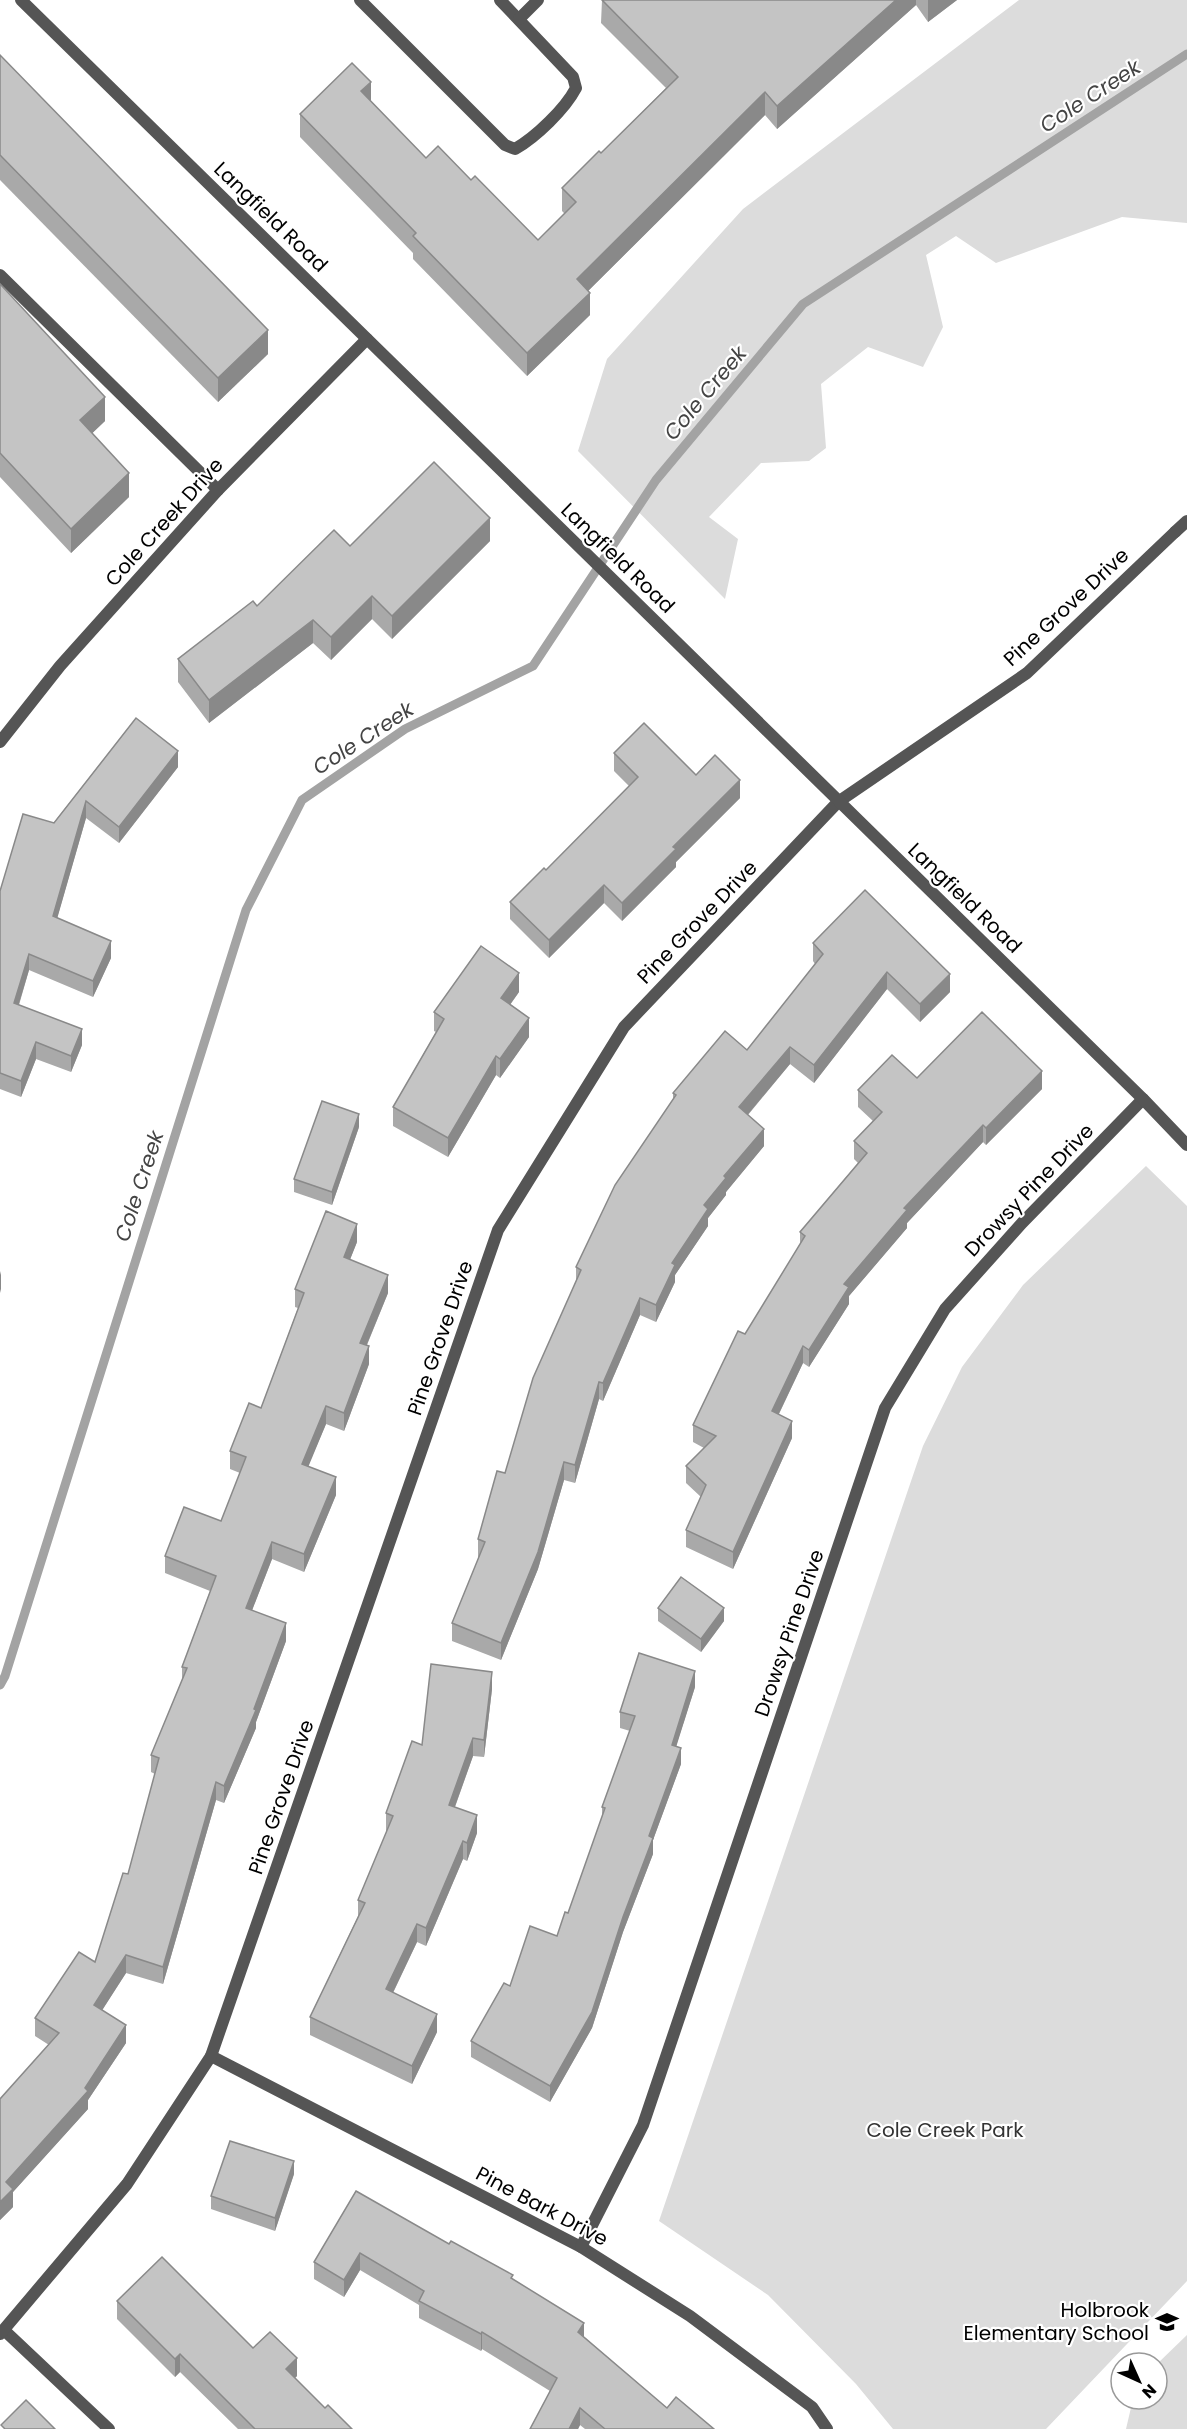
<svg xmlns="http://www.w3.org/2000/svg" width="1187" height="2429" font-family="Poppins,sans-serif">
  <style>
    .green { fill: #dcdcdc }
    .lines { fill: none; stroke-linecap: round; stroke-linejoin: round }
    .stream { stroke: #a3a3a3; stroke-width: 9 }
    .service { stroke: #555; stroke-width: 12 }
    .minor { stroke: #555; stroke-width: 12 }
    .tertiary { stroke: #555; stroke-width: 12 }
    .wall { fill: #a9a9a9 }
    .shaded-wall { fill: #898989 }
    .building { fill: #c4c4c4; stroke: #898989; stroke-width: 1.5 }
    .labels { text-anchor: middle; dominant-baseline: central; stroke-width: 4.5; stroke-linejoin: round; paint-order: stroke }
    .street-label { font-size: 20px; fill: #000; stroke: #fff }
    .park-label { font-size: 20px; fill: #333; stroke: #fff }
    .poi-label { font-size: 20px; fill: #000; stroke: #fff; text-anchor: end }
    .water-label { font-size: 21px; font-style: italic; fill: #444; stroke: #fff }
  </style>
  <rect width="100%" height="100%" fill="#fff"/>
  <g class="green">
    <path d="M1019,0H1187V223L1122,217L996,263L956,236L926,255L943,327L923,367L868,347L821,384L826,448L809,461L761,463L709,517L738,539L725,599L578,451L607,359L743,209Z"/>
    <path d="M1146,1166L1187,1206V2281L1046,2429H893L856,2384L768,2295L659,2221L923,1446L962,1367L1023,1285Z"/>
    <path d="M1187,2335V2429H1126L1133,2399H1157V2364Z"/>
  </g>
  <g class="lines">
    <path class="stream" d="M0,1685L5,1676L246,910L302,800L405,729L533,666L656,480L803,304L1187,54"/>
    <g class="service">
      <path d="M360,0L505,145L515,149C536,137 565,109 576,88L573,77L500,0"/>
      <path d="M519,19L538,0"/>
      <path d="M0,275L218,490"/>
      <path d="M1175,532L1187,521"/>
    </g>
    <g class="minor">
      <path d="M0,742L60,666L218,490L367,339"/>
      <path d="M211,2056L581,2247L690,2316L812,2407L827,2429"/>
      <path d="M581,2247L643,2125L885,1408L945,1309L1022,1223L1143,1099"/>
      <path d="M4,2330L109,2429"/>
      <path d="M0,2334L127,2184L211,2056L498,1230L624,1027L838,802L1027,673L1175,532"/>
    </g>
    <path class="tertiary" d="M21,0L1143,1099L1187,1145"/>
  </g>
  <g class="wall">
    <path d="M602,0H957L928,22L916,5L777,129L765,115L588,291L590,315L527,376L413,259V253L300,137V114L371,102L426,158L471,180L538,240L565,214L562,211V188L601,153L666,88L601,23Z"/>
    <path d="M0,55L268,354L218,402L0,180Z"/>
    <path d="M0,284L105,421L92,433L129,497L71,553L0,477Z"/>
    <path d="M490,541L392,639L372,619L331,660L313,643L209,723L178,682V659L350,546Z"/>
    <path d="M136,718L178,767L119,843L86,818L57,918L111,958L93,997L29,970L19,1005L82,1045L71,1072L36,1059L21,1097L0,1089V891Z"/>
    <path d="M614,753L696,775L740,798L676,862V867L622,921L604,903L549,958L510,919V902L546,870L629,786L614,771Z"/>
    <path d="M813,943L950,992L920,1022L887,989L814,1083L790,1064L748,1115L764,1146L726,1192V1195L708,1218V1226L675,1275V1282L656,1322L640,1315L603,1401L599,1399L575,1483L564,1480L538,1569L501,1660L452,1641V1623L479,1557H478V1539L505,1473L576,1281V1267L673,1099V1093L747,1050L815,964L813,961Z"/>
    <path d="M519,992L510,1005L529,1037L500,1078L496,1075L448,1157L393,1126V1107L436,1032L434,1031V1012Z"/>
    <path d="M917,1078L1042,1089L986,1145L983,1142L907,1223V1228L849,1296V1304L809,1367L803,1363L779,1414L792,1438L733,1569L686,1547V1530L701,1497L686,1483V1466L704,1448L693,1442V1425L745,1334L800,1245V1232L858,1163L854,1159V1141L873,1121L858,1107V1090Z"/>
    <path d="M359,1127L332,1205L294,1192V1179Z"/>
    <path d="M357,1242L350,1259L388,1293L367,1345L369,1364L344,1431L326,1424L308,1466L336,1495L304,1572L272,1559L252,1610L286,1641L256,1722V1728L224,1803L216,1800L163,1984L126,1973L102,2010L126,2043L88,2100V2109L13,2192V2207L0,2220V2099L49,2045L35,2036V2018L95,1962L128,1874L155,1774L151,1772V1755L182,1680V1667L210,1591L165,1573V1556L221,1521L240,1473L230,1469V1451L261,1408L298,1308L295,1307V1289Z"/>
    <path d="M658,1608L724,1621L701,1652L658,1621Z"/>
    <path d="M695,1687L676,1746L681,1764L653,1840V1854L623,1932L592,2028L550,2102L471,2057V2041L510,1986L557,1936L568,1913L602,1818V1807L630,1731L620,1728V1712Z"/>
    <path d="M492,1689L484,1757L473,1756L455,1807L477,1833L467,1861L463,1859L426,1946L417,1942L393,1993L437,2032L412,2084L310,2035V2017L358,1916V1900L387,1832L386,1831V1813L422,1745Z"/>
    <path d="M294,2174L275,2231L211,2209V2196Z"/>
    <path d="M356,2191L449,2244L513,2279L584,2337L667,2408L714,2429H585L580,2425L578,2429H530L550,2391L482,2349L481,2351L419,2318V2305L360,2270L344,2297L314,2279V2262Z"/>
    <path d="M117,2301L253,2348L297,2376L295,2378L325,2408L352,2429H238L180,2372L175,2377L117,2319Z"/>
  </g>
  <g class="shaded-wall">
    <path d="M896,0H916V5L777,129V106Z"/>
    <path d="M928,0H957L928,22Z"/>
    <path d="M371,82V105L361,91Z"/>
    <path d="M765,92V115L577,302V279Z"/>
    <path d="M590,293V315L527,376V353Z"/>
    <path d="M268,330V354L218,402V378Z"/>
    <path d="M105,397V421L80,445V420Z"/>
    <path d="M129,473V497L71,553V529Z"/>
    <path d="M490,518V541L392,639V616Z"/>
    <path d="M372,596V619L331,660V637Z"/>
    <path d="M313,620V643L209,723V700Z"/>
    <path d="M178,751V767L119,843V827Z"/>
    <path d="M740,780V798L676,862V867L622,921V903L673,847Z"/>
    <path d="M86,801V818L53,933V916Z"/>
    <path d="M604,885V903L549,958V940Z"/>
    <path d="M111,941V958L93,997V981Z"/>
    <path d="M29,954V970L14,1020V1003Z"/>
    <path d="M887,972V989L814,1083V1065Z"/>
    <path d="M519,973V992L501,1017V998Z"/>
    <path d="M950,974V992L920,1022V1004Z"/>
    <path d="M529,1018V1037L500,1078V1059Z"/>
    <path d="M82,1029V1045L71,1072V1056Z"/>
    <path d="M36,1042V1059L21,1097V1081Z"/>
    <path d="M790,1047V1064L739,1125V1107Z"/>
    <path d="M496,1056V1075L448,1157V1138Z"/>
    <path d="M1042,1071V1089L986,1145V1128Z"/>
    <path d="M359,1114V1127L332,1205V1192Z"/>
    <path d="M983,1125V1142L907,1223V1228L849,1296V1304L809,1367V1350L844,1284L904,1208Z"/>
    <path d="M764,1129V1146L726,1192V1195L708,1218V1226L675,1275V1282L656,1322V1305L672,1263L704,1205L724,1176Z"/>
    <path d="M357,1224V1242L344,1275V1257Z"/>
    <path d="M1,1271V1289L0,1293V1275Z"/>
    <path d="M388,1275V1293L360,1361V1343Z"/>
    <path d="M640,1298V1315L603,1401V1383Z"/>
    <path d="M369,1346V1364L344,1431V1413Z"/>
    <path d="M803,1346V1363L772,1428V1411Z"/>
    <path d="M599,1382V1399L575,1483V1465Z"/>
    <path d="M326,1406V1424L302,1482V1464Z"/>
    <path d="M792,1421V1438L733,1569V1552Z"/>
    <path d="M564,1462V1480L538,1569L501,1660V1643Z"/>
    <path d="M336,1477V1495L304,1572V1554Z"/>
    <path d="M272,1542V1559L246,1626V1608Z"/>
    <path d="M724,1608V1621L701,1652V1639Z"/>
    <path d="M286,1623V1641L256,1722V1728L224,1803V1786Z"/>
    <path d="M695,1671V1687L672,1760V1745Z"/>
    <path d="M492,1672V1689L484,1757V1740Z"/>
    <path d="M473,1738V1756L449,1823V1805Z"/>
    <path d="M681,1748V1764L653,1840V1854L623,1932L592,2028L550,2102V2086L649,1836Z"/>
    <path d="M216,1782V1800L163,1984V1967Z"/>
    <path d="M477,1815V1833L467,1861V1843Z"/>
    <path d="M463,1841V1859L426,1946V1928Z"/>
    <path d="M417,1924V1942L386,2007V1989Z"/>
    <path d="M126,1955V1973L94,2023V2005Z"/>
    <path d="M437,2014V2032L412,2084V2066Z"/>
    <path d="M126,2025V2043L88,2100V2109L13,2192V2207L0,2220V2202L6,2182L85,2088Z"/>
    <path d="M294,2161V2174L275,2231V2218Z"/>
    <path d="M360,2253V2270L344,2297V2280Z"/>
    <path d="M584,2323V2340L578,2332Z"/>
    <path d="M482,2332V2349L481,2351V2334Z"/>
    <path d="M180,2354V2372L175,2377V2359Z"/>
    <path d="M297,2358V2376L286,2386V2369Z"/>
    <path d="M580,2408V2425L578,2429H569Z"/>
  </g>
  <g class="building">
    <path d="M602,0H896L777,106L765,92L577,279L590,293L527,353L413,236L416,233L300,114L352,63L371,82L361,91L426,158L438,146L471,180L475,176L538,240L576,202L562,188L599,151L601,153L678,77Z"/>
    <path d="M0,55L268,330L218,378L0,155Z"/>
    <path d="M0,284L105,397L80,420L129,473L71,529L0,453Z"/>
    <path d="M434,462L490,518L392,616L372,596L331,637L313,620L209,700L178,659L253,601L257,606L334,530L350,546Z"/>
    <path d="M136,718L178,751L119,827L86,801L53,916L111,941L93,981L29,954L14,1003L82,1029L71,1056L36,1042L21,1081L0,1073V891L23,814L54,823Z"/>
    <path d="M644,723L696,775L715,755L740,780L673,847L676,849L622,903L604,885L549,940L510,902L544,868L546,870L638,777L614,753Z"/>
    <path d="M865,890L950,974L920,1004L887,972L814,1065L790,1047L739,1107L764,1129L724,1176L726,1178L704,1205L708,1209L672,1263L675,1265L656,1305L640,1298L603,1383L599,1382L575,1465L564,1462L538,1552L501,1643L452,1623L485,1542L478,1539L497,1471L505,1473L533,1378L581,1270L576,1267L615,1185L676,1095L673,1093L725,1031L747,1050L823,954L813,943Z"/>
    <path d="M481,946L519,973L501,998L529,1018L500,1059L496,1056L448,1138L393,1107L444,1019L434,1012Z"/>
    <path d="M982,1012L1042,1071L986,1128L983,1125L904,1208L907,1210L844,1284L849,1287L809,1350L803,1346L772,1411L792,1421L733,1552L686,1530L706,1485L686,1466L716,1436L693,1425L738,1331L745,1334L805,1236L800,1232L867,1153L854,1141L882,1112L858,1090L892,1055L917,1078Z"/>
    <path d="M322,1101L359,1114L332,1192L294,1179Z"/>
    <path d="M326,1211L357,1224L344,1257L388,1275L360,1343L369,1346L344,1413L326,1406L302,1464L336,1477L304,1554L272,1542L246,1608L286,1623L254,1709L256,1710L224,1786L216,1782L163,1967L126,1955L94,2005L126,2025L85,2088L88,2091L6,2182L13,2189L0,2202V2099L59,2033L35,2018L79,1952L95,1962L123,1873L128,1874L159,1758L151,1755L187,1668L182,1667L216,1576L165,1556L184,1507L221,1521L246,1457L230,1451L249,1403L261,1408L304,1293L295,1289Z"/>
    <path d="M681,1577L724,1608L701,1639L658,1608Z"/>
    <path d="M639,1653L695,1671L672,1745L681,1748L649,1836L653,1838L623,1917L592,2012L550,2086L471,2041L504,1983L510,1986L530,1926L557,1936L565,1912L568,1913L605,1808L602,1807L635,1716L620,1712Z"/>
    <path d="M431,1664L492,1672L484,1740L473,1738L449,1805L477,1815L467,1843L463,1841L426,1928L417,1924L386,1989L437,2014L412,2066L310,2017L365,1903L358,1900L393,1816L386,1813L412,1741L422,1745Z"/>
    <path d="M230,2141L294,2161L275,2218L211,2196Z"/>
    <path d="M356,2191L449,2244L451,2241L513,2275L511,2278L584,2323L578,2332L667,2408L676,2397L714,2429H605L580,2408L569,2429H530L557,2378L482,2332L481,2334L419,2301L424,2291L360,2253L344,2280L314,2262Z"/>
    <path d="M162,2257L253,2348L270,2332L297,2358L286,2369L325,2408L328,2405L352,2429H255L180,2354L175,2359L117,2301Z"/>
    <path d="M26,2400L55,2429H5L1,2425Z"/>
  </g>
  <defs>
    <g id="school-bare" transform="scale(1.8)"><path d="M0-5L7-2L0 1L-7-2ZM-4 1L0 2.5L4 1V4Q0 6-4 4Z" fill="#000" stroke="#fff" stroke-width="2.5" paint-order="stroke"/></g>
  </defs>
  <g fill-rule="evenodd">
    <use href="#school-bare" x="1167" y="2322"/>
  </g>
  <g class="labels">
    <g class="street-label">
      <text transform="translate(271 217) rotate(44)">Langfield Road</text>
      <text transform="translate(164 522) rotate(-48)">Cole Creek Drive</text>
      <text transform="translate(618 558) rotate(44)">Langfield Road</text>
      <text transform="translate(1066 607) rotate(-43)">Pine Grove Drive</text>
      <text transform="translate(965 898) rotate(44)">Langfield Road</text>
      <text transform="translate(697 922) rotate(-46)">Pine Grove Drive</text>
      <text transform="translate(1029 1190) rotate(-46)">Drowsy Pine Drive</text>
      <text transform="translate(440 1338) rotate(-71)">Pine Grove Drive</text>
      <text transform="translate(789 1633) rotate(-71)">Drowsy Pine Drive</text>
      <text transform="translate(281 1797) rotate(-71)">Pine Grove Drive</text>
      <text transform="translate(542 2206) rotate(28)">Pine Bark Drive</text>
    </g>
    <g class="park-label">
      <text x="945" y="2130">Cole Creek Park</text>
    </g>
    <g class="poi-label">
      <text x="1149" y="2310">Holbrook<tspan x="1149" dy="23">Elementary School</tspan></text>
    </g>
    <g class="water-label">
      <text transform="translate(1090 96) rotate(-33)">Cole Creek</text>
      <text transform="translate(705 393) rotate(-50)">Cole Creek</text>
      <text transform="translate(363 738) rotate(-33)">Cole Creek</text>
      <text transform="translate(139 1186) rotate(-72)">Cole Creek</text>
    </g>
  </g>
  <g transform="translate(1139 2381) rotate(135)"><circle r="28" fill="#ffffff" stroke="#999999" stroke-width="1.5"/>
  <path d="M0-4.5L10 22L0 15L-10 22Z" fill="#000000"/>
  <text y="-9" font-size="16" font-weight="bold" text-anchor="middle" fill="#000000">N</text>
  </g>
</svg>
